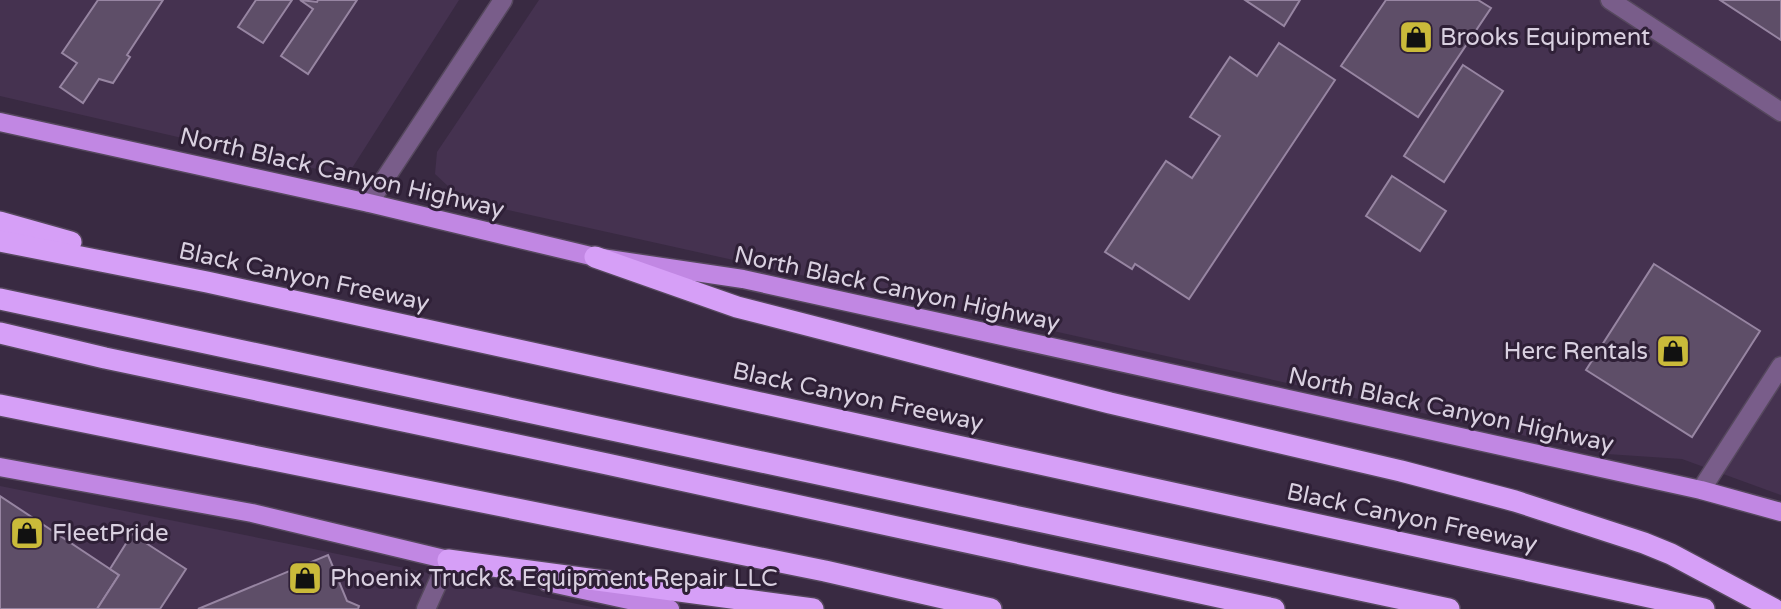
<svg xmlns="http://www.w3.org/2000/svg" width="1781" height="609" font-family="'Varela Round',sans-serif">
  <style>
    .built { fill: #453250 }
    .building { fill: #5e4e68; stroke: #9785a2; stroke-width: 2 }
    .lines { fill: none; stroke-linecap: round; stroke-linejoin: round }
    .minor-casing { stroke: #56485e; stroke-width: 21 }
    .major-casing { stroke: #56485e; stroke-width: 21 }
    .highway-casing { stroke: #56485e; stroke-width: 24 }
    .minor { stroke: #795d8a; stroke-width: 18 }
    .major { stroke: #c187e3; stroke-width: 18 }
    .highway { stroke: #d69ff7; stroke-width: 21 }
    .labels { text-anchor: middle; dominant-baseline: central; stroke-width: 6; stroke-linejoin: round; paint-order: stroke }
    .poi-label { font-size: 24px; fill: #d9d0e0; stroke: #2f2037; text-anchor: start }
    .street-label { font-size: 24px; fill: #d9d0e0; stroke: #2f2037 }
  </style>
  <rect width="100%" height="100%" fill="#392a42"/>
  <g class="built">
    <path d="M0,0H459L347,176L0,96Z"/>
    <path d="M539,0H1781V495L1682,459L1607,454L463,200L435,174L437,152Z"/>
    <path d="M0,486L304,547L601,609H0Z"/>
  </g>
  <g class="building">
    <path d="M98,0H163L127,55L130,57L113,83L99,79L83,103L60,87L77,63L62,53Z"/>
    <path d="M256,0H292L263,43L238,27Z"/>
    <path d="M300,0L317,2L318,0H357L308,74L281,56L313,9Z"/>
    <path d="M1245,0H1300L1284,26Z"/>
    <path d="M1386,0H1478L1491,8L1418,117L1341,66Z"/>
    <path d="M1720,0H1781V40Z"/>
    <path d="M1279,43L1335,80L1189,299L1135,264L1132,269L1105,252L1166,161L1192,178L1220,136L1190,117L1230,57L1257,76Z"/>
    <path d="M1463,65L1503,91L1444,182L1404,156Z"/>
    <path d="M1392,176L1446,211L1420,251L1366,216Z"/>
    <path d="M1654,264L1760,331L1692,437L1586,370Z"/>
    <path d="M0,496L119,575L97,609H0Z"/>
    <path d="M132,534L186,569L160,609H97L119,575L110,569Z"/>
    <path d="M328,555L347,601L359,606L358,609H198Z"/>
  </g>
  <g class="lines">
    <g class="minor-casing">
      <g id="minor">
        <path d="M1610,0L1781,112"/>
        <path d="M369,203L503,0"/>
        <path d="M1701,490L1781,366"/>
        <path d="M426,609L448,560"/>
      </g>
    </g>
    <g class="major-casing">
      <g id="major">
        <path d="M0,122L369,203L595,257L743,279L1701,490L1781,512"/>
        <path d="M0,467L252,513L461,563"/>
        <path d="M547,582L670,609"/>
      </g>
    </g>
    <g class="highway-casing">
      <g id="highway">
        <path d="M0,222L71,242"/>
        <path d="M0,241L207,282L1704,609"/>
        <path d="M595,257L737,307L1110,403L1401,471L1515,501L1644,543L1671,554L1774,609"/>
        <path d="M0,299L1449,609"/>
        <path d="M0,333L105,358L607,464L1274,609"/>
        <path d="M0,405L825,571L991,609"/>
        <path d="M448,560L813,609"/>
      </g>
    </g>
    <use href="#minor" class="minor"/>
    <use href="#major" class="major"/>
    <use href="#highway" class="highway"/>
  </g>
  <defs>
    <g id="shop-square" transform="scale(1.75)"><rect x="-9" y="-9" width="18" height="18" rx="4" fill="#caba3a" stroke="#2f2037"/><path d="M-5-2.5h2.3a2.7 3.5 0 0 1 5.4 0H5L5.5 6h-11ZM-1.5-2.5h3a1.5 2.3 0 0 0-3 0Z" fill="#111"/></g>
  </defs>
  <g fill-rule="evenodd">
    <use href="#shop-square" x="1416" y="37"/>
    <use href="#shop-square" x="1673" y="351"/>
    <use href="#shop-square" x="27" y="533"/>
    <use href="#shop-square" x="305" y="578"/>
  </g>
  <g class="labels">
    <g class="poi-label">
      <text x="1440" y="37">Brooks Equipment</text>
      <text x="1648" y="351" text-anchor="end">Herc Rentals</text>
      <text x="52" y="533">FleetPride</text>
      <text x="330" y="578">Phoenix Truck &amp; Equipment Repair LLC</text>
    </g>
    <g class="street-label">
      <text transform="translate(342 173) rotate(13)">North Black Canyon Highway</text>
      <text transform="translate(304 277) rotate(12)">Black Canyon Freeway</text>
      <text transform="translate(897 289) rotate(12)">North Black Canyon Highway</text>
      <text transform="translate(858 397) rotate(12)">Black Canyon Freeway</text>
      <text transform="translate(1451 410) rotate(12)">North Black Canyon Highway</text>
      <text transform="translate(1412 518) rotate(12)">Black Canyon Freeway</text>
    </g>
  </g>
</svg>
